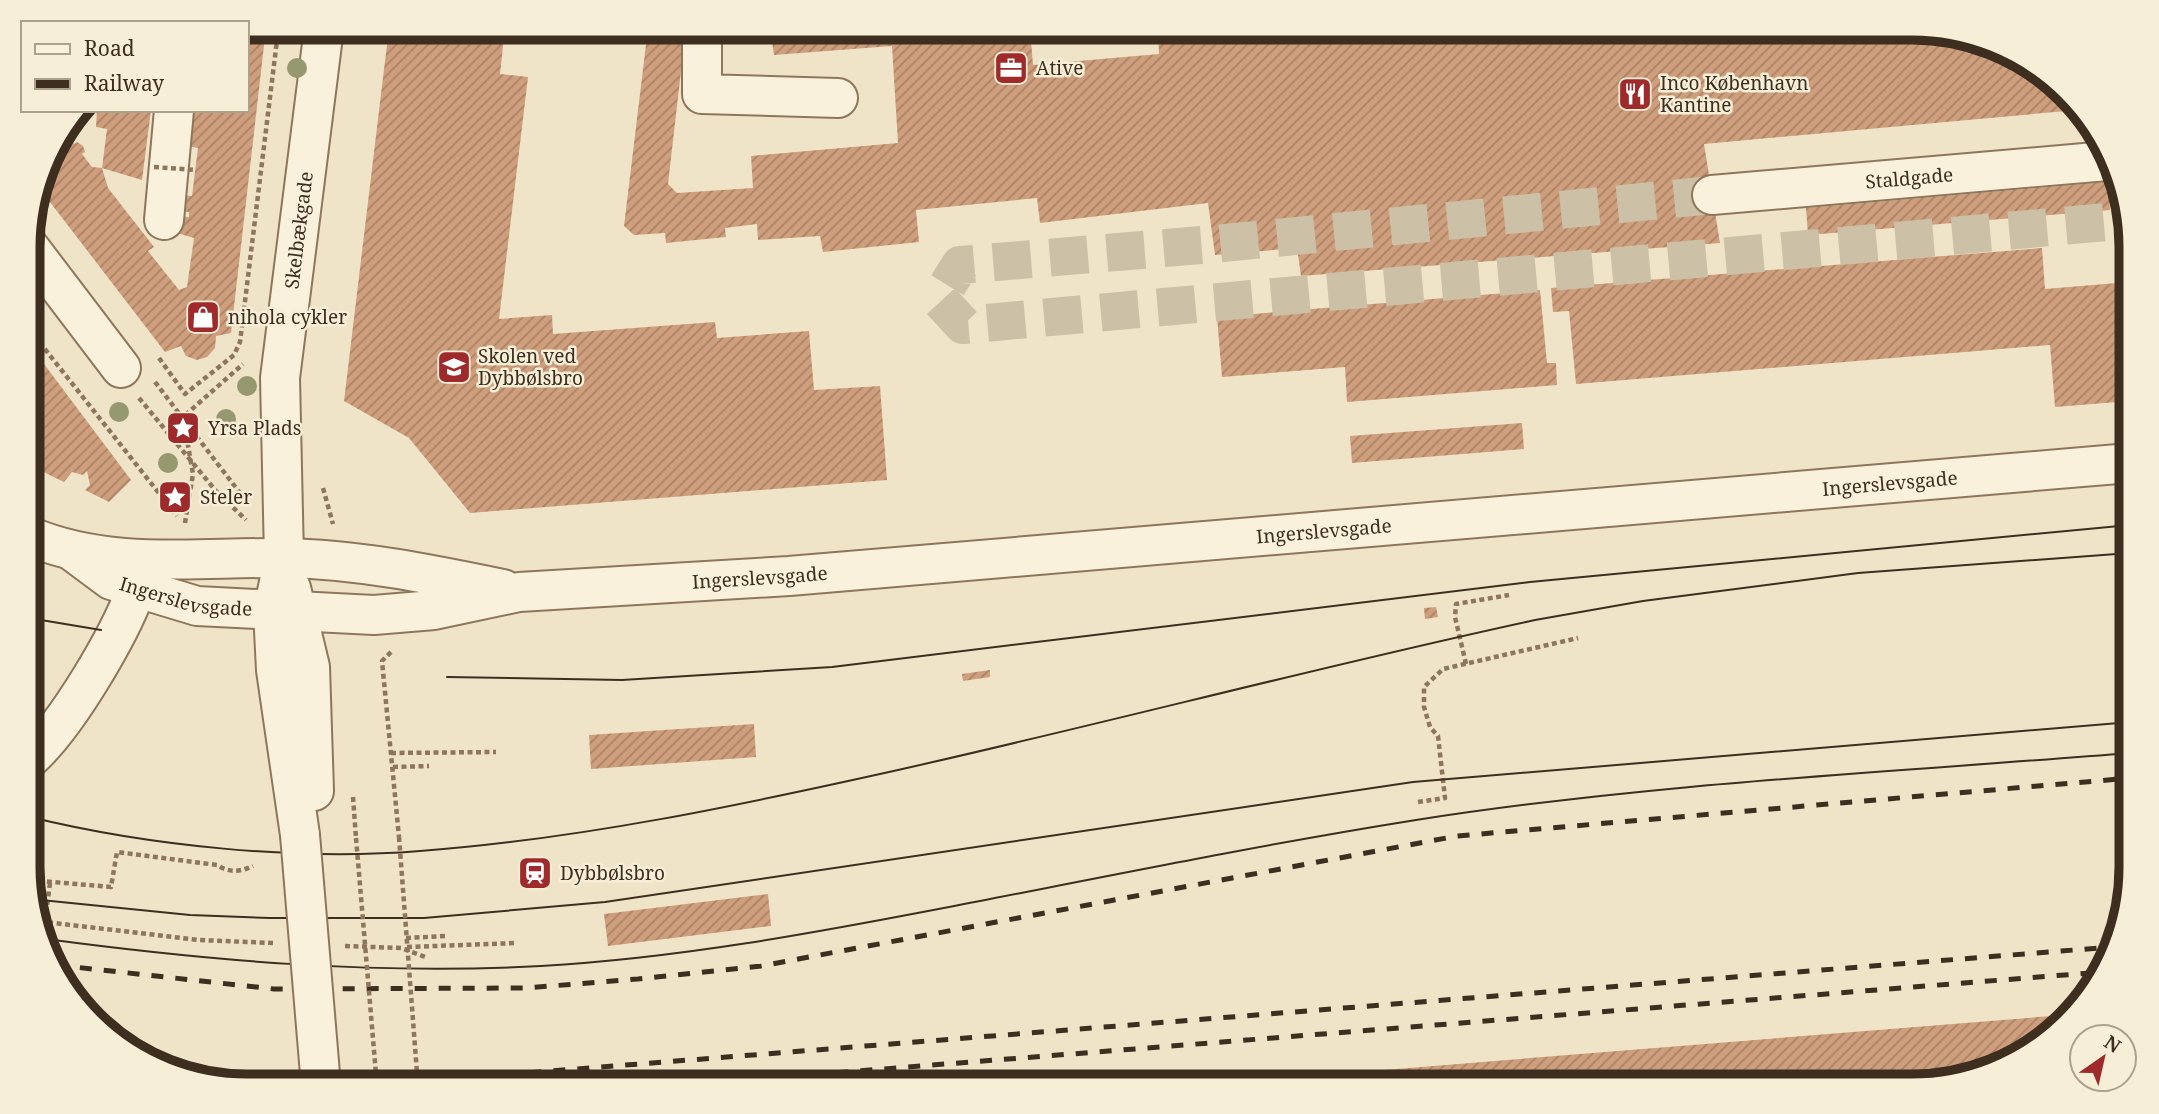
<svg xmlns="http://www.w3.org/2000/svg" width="2159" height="1114" font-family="'Noto Serif',serif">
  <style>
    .building { fill: url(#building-hatch) }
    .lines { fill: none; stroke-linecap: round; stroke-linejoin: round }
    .minor-tunnel { stroke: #ccc0a6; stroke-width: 38; stroke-dasharray: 38 19; stroke-linecap: butt }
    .minor-casing { stroke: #8d765c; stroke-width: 42 }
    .path { stroke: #8d765c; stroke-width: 4.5; stroke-dasharray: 5 3.5; stroke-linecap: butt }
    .minor { stroke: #faf1dc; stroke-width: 38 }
    .tram { stroke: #3d2e20; stroke-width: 2 }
    .rail { stroke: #3d2e20; stroke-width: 5; stroke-dasharray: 12 12; stroke-linecap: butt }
    .minor-bridge-casing { stroke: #8d765c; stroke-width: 42; stroke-linecap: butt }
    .path-bridge { stroke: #8d765c; stroke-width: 4.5; stroke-dasharray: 5 3.5; stroke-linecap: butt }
    .minor-bridge { stroke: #faf1dc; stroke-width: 38 }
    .tree { fill: #96986f }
    .labels { text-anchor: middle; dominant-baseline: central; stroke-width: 5; stroke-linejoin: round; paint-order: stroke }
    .poi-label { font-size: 19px; fill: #3d2e20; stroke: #f7eed8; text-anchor: start }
    .street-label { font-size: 19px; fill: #3d2e20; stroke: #f7eed8 }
    .rim { fill: none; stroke: #3d2e20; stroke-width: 9 }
  </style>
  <defs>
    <pattern id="building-hatch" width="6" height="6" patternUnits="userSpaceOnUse" patternTransform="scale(1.75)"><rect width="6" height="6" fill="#cf9f7d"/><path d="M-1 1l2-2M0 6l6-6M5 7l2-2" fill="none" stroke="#a98266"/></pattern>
  </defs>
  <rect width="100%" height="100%" fill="#f0e4c8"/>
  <g class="building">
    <path d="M247,28H266L231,333L216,336L215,348L207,357L197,360L186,356L181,346L165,352L40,189L51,150L65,131L74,144L77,142L83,146L85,152L82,154L92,167L102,168L107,129L96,127L97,110H151L142,180L102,168L108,188L154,247L148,251L179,290L187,287L194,238L177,233L179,216L189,217V212L179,211L181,195L192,196L198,148L187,146L191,112L247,110Z"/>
    <path d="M389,28H505L500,74L528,77L499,319L552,315L553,334L715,322L717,338L809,331L814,390L880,386L887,480L470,513L409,438L344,401Z"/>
    <path d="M648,28H686L668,184L677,193L753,188L751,156L898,143L892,46L774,55L770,28H1030L1033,65L1159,54L1158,28H1665L1666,41L1833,28H1912L2009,51L2077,110L1704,144L1720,243L1301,276L1297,248L1215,255L1208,203L1040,223L1037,198L916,210L919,242L823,252L820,236L758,240L757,224L725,228L726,237L666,243L665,233L634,235L624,226Z"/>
    <path d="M2108,182L2110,210L1808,235L1806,208Z"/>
    <path d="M2042,248L2045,289L2129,282L2130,401L2055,407L2050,345L1576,384L1569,311L1553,312L1551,288Z"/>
    <path d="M1540,290L1547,363H1556L1557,385L1347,402L1345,367L1222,377L1217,317Z"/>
    <path d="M29,344L131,480L109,502L85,490L90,485L87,471L83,475L72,472L64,482L29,465Z"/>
    <path d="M1522,423L1524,449L1352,463L1350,436Z"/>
    <path d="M1436,607L1438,617L1425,619L1424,608Z"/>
    <path d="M990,670V677L963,681L962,674Z"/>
    <path d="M754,724L756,757L591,769L589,735Z"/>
    <path d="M768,894L771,926L608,946L604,914Z"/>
    <path d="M2064,1015L2033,1049L1926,1086H1185Z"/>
  </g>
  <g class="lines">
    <path class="minor-tunnel" d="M1712,195L1214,244L960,265L939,299L963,325L2129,220"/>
    <g class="minor-casing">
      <g id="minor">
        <path d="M702,28V94L838,98"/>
        <path id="s1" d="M1712,195L2107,161"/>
        <path d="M164,220L174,110"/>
        <path d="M29,247L121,368"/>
        <path d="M29,536C109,570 197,557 282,558C357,559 430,574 503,589"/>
        <path id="s2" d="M72,551L111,580L197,606L374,615L434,610L519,592L789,576L2130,463"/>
        <path d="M291,588L310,667L314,791"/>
        <path d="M30,758C67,725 119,636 136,590"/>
        <path id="s3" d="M300,835L276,670L273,611L284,558L280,378L324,28"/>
      </g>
    </g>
    <g class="path">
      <path d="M37,201L46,213"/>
      <path d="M29,329L177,516"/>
      <path d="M159,358L185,394L234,355L240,342L278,32L287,33"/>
      <path d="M155,382L243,497"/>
      <path d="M139,398L216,491L246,520"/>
      <path d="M323,488L333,524"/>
      <path d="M185,523L193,474L183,417L243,364"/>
      <path d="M391,652L382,661L399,837"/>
      <path d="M1466,664L1455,617L1456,604L1509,595"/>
      <path d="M391,753L496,752"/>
      <path d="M393,767L429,766"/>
      <path d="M353,797L356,838"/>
      <path d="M1418,802L1445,798L1438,736L1430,727L1424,707V687L1443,669L1578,638"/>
      <path d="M30,880L111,887L117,852L217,865C229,873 240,872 253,866"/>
      <path d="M50,883L45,922L199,940L273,943"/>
      <path d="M406,938L445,936"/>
      <path d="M345,946L401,948L425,957"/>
      <path d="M407,947L516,943"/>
    </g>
    <use href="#minor" class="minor"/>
    <g class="tram">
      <path d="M29,618L101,630"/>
      <path d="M447,677L622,680L832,667L1530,582L2130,525"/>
      <path d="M30,817C149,846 297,861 420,851C581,839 741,805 898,770C1111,722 1322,666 1535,620L1643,601L1858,573L2130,553"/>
      <path d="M31,899L190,915L270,918H424L605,902L1413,782L2131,722"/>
      <path d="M46,939C211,961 375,975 541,966C679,958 814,933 949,907C1104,877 1259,845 1416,820C1652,783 1893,772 2131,753"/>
    </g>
    <g class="rail">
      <path d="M56,965L274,989L526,988L638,979L761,966L1457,836L2131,778"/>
      <path d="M362,1086L2112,947"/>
      <path d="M669,1086L2102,972"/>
    </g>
    <g class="minor-bridge-casing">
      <path id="minor-bridge" d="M300,835L321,1086"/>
    </g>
    <g class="path-bridge">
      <path d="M154,167L195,170"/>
      <path d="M399,837L418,1086"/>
      <path d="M356,838L377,1086"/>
    </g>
    <use href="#minor-bridge" class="minor-bridge"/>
  </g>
  <g class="tree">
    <circle cx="297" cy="68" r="10"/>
    <circle cx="247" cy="386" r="10"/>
    <circle cx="119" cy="412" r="10"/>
    <circle cx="226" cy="419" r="10"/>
    <circle cx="168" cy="463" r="10"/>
  </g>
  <defs>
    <g id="office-square" transform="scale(1.75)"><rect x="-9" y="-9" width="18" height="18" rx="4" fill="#9e2a2b" stroke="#f7eed8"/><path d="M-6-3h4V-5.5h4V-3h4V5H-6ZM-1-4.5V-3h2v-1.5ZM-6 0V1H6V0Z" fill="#fff"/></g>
    <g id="restaurant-square" transform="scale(1.75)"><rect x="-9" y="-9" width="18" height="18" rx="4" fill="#9e2a2b" stroke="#f7eed8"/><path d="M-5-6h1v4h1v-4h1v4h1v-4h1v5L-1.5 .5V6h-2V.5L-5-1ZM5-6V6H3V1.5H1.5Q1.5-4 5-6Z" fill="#fff"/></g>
    <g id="shop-square" transform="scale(1.75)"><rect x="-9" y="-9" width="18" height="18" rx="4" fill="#9e2a2b" stroke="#f7eed8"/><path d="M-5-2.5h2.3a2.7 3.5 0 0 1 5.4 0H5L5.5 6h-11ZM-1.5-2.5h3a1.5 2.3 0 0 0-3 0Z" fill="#fff"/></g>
    <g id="school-square" transform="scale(1.75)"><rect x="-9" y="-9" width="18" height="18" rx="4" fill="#9e2a2b" stroke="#f7eed8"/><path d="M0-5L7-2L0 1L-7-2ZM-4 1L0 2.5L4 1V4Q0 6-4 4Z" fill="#fff"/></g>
    <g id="sight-square" transform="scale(1.75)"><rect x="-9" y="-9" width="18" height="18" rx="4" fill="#9e2a2b" stroke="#f7eed8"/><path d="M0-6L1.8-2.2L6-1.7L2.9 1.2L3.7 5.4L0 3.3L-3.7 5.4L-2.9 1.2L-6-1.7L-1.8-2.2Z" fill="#fff"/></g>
    <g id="station-square" transform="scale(1.75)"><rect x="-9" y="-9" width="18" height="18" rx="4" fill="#9e2a2b" stroke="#f7eed8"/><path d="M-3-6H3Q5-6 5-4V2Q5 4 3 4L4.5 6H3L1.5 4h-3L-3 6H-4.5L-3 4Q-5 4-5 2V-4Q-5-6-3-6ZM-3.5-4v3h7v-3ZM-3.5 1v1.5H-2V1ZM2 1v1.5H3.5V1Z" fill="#fff"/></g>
  </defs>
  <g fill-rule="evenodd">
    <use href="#office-square" x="1011" y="68"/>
    <use href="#restaurant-square" x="1635" y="94"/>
    <use href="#shop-square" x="203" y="317"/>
    <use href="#school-square" x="454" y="367"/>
    <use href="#sight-square" x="183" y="428"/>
    <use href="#sight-square" x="175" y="497"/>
    <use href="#station-square" x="535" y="873"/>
  </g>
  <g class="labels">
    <g class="poi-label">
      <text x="1036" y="68">Ative</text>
      <text x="1660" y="83">Inco København<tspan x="1660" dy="22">Kantine</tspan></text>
      <text x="228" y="317">nihola cykler</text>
      <text x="478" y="356">Skolen ved<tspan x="478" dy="22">Dybbølsbro</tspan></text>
      <text x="208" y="428">Yrsa Plads</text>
      <text x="200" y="497">Steler</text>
      <text x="560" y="873">Dybbølsbro</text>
    </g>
    <g class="street-label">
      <text stroke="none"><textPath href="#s1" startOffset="198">Staldgade</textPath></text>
      <text stroke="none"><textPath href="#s3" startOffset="609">Skelbækgade</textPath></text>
      <text stroke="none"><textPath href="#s2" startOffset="1838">Ingerslevsgade</textPath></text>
      <text stroke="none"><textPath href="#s2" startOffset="1270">Ingerslevsgade</textPath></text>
      <text stroke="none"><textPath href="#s2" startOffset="704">Ingerslevsgade</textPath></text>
      <text stroke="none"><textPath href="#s2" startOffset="126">Ingerslevsgade</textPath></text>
    </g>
  </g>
  <path d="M0 0H2159V1114H0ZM247 40H1912A207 207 0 0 1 2119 247V867A207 207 0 0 1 1912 1074H247A207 207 0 0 1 40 867V247A207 207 0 0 1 247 40Z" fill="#f7eed8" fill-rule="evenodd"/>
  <path class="rim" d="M247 40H1912A207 207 0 0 1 2119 247V867A207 207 0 0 1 1912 1074H247A207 207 0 0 1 40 867V247A207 207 0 0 1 247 40Z"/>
  <rect x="21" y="21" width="228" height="91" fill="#f7eed8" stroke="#ada18e" stroke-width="2"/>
  <rect x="35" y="44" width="35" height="10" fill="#faf1dc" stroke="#ada18e" stroke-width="2"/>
  <text x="84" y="56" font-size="21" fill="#3d2e20">Road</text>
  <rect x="35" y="79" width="35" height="10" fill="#3d2e20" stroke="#ada18e" stroke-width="2"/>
  <text x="84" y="91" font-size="21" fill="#3d2e20">Railway</text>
  <g transform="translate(2103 1058) rotate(34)"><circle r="33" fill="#f7eed8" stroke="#ada18e" stroke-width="2"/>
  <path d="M0-5L12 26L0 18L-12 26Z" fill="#9e2a2b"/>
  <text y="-10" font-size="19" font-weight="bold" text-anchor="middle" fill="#3d2e20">N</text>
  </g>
</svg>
